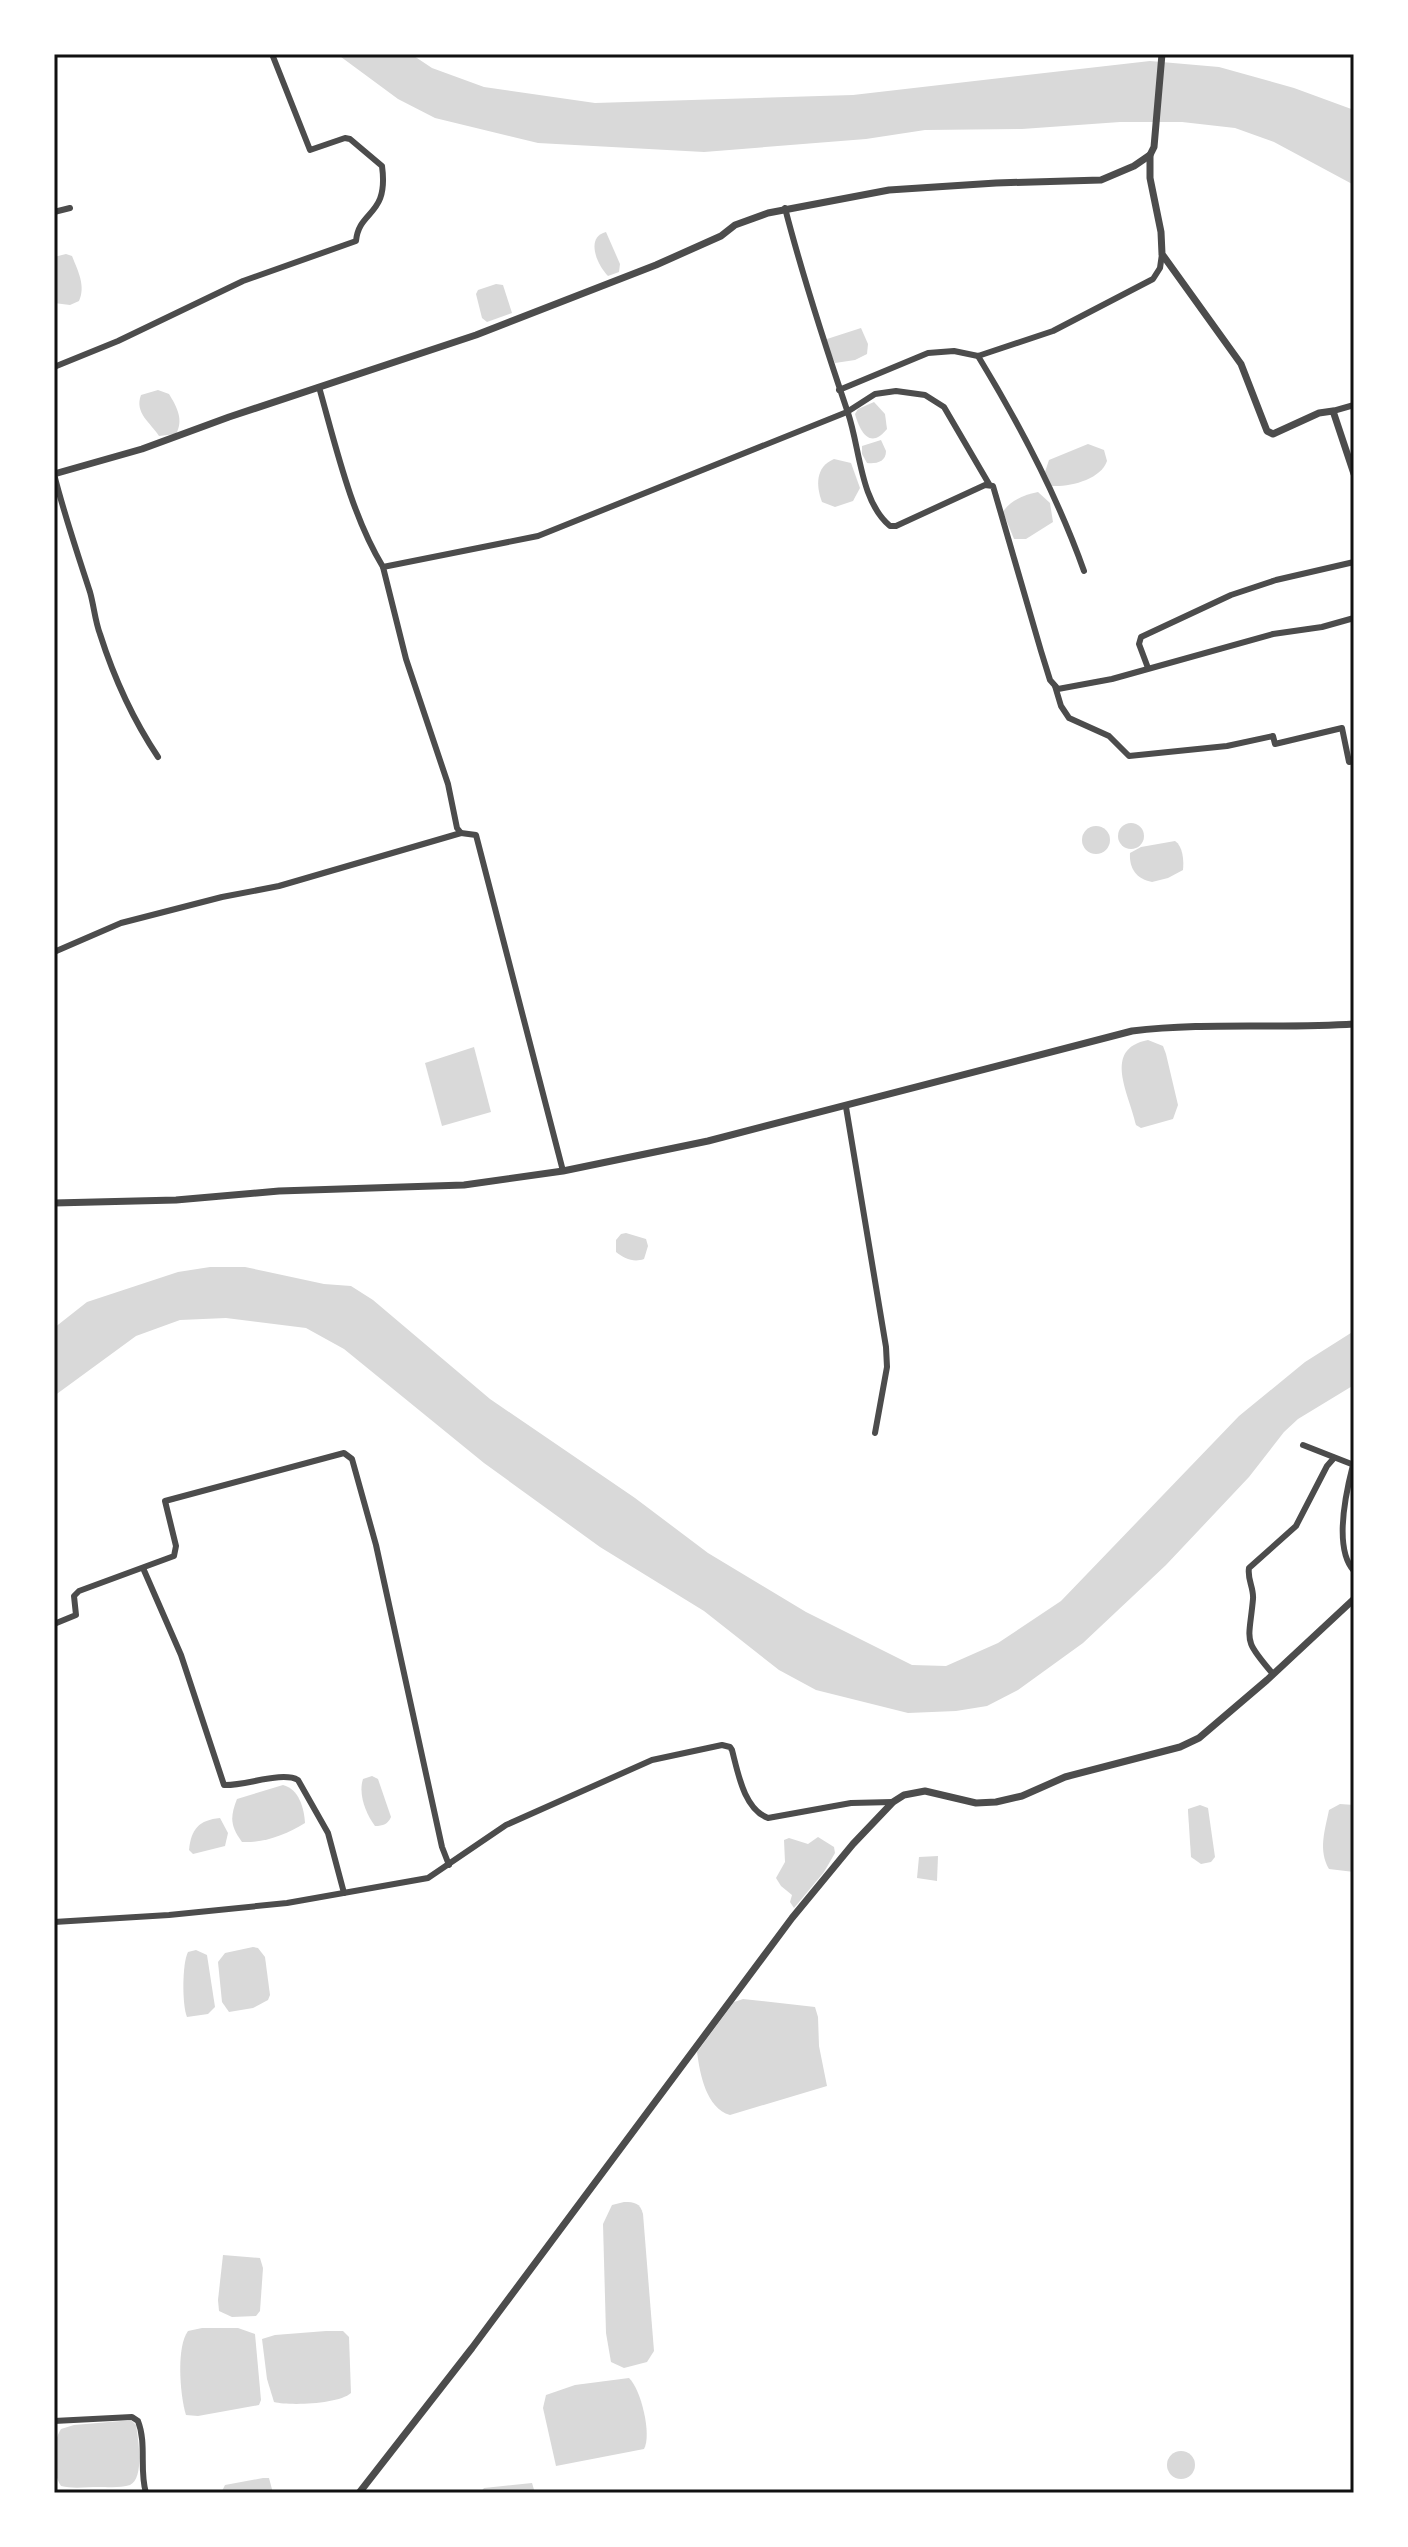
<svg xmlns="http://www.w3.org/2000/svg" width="1408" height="2547" font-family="Poppins,sans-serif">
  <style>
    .water { fill: #d9d9d9 }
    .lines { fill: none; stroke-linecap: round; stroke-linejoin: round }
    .minor { stroke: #4c4c4c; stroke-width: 6 }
    .tertiary { stroke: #4c4c4c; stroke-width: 7 }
    .neatline { fill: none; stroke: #111; stroke-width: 3 }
  </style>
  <rect width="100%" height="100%" fill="#fff"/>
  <g class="water">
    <path d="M337,54H411L432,68L484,87L595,103L853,95L1150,61L1219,67L1294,88L1354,110V185L1274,142L1235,128L1182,122H1120L1022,129L925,130L866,139L704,152L538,143L435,118L398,99Z"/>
    <path d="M606,232L620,264L619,272L608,276C597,265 585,237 606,232Z"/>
    <path d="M66,254L72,256C78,271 86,286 79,301L70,305L54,303V257Z"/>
    <path d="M496,284L503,285L512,313L487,322L482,318L476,294L478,290Z"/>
    <path d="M861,328L868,344L867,354L855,360L835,363L826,343L827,339Z"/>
    <path d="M158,390L169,394C177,407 184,420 176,434L159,436C151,423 134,413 141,395Z"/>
    <path d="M874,402L885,414L887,429C870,450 860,432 855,414L858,409Z"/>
    <path d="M881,440L886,451C886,462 876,464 867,463L862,454V446Z"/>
    <path d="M1088,444L1104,450L1107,461C1101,479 1071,487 1052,486L1045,472L1049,460Z"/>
    <path d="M834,459L851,463L860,488L853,501L835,507L822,502C816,486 815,467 834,459Z"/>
    <path d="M1038,492L1050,503L1053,522L1026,539H1014L1003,512C1009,501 1026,494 1038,492Z"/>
    <circle cx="1131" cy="836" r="13"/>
    <circle cx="1096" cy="840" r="14"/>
    <path d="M1175,841C1183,846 1184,861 1183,870L1168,878L1152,882C1136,879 1129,868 1130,853L1141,847Z"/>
    <path d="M1148,1040L1163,1046L1166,1054L1178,1105L1173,1119L1141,1128L1136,1125C1129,1093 1102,1049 1148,1040Z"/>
    <path d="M474,1047L491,1112L442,1126L425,1063Z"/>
    <path d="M626,1233L646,1239L648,1246L644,1259C633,1263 624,1258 616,1252V1240L621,1234Z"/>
    <path d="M210,1267H245L324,1284L351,1286L373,1300L490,1399L635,1498L708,1553L806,1612L912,1665L946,1666L998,1643L1061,1601L1239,1416L1305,1362L1354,1331V1385L1298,1419L1284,1432L1249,1477L1166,1565L1083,1643L1018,1690L987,1706L956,1711L908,1713L816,1690L779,1670L704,1611L600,1547L484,1463L344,1349L306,1328L226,1318L180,1320L136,1336L54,1396V1328L87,1302L178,1272Z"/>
    <path d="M372,1776L378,1779L391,1817C388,1824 383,1826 375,1826C366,1814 358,1794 363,1779Z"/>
    <path d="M283,1785C299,1789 304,1808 305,1823C286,1835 264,1843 242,1842C230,1826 230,1817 237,1799Z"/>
    <path d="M1340,1804L1354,1805V1872L1329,1869C1318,1850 1325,1830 1329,1810Z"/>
    <path d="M1200,1805L1208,1808L1215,1857L1211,1862L1201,1864L1191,1857L1188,1811V1809Z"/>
    <path d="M220,1818L228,1833L225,1846L193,1854L189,1850C191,1829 199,1820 220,1818Z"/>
    <path d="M818,1837L834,1847L835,1853L824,1872L794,1908L790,1902L792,1895L781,1886L776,1878L785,1862L784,1840L789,1838L808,1844Z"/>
    <path d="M938,1856L937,1881L917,1878L919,1857Z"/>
    <path d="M253,1947L258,1948L265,1957L270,1995L268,2000L253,2008L229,2012L222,2002L218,1962L225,1953Z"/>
    <path d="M196,1950L207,1955L215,2007L208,2014L187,2017C182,2006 182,1963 188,1952Z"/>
    <path d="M743,1999L815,2007L818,2017L819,2046L827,2086L730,2115C706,2108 700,2074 697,2052L734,2002Z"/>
    <path d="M624,2202C635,2202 640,2203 643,2214L654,2351L647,2362L624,2368L611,2362L606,2333L603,2224L612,2205Z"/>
    <path d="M223,2255L260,2258L263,2268L260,2311L256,2316L232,2317L219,2311L218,2300Z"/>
    <path d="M202,2328H238L255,2334L261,2400L259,2405L198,2416L186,2415C180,2396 176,2347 188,2331Z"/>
    <path d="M326,2331H343L349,2337L351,2393C339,2404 290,2406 274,2402L267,2379L262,2339L275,2335Z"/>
    <path d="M629,2378C641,2389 652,2435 644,2449L556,2466L543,2408L546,2395L575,2385Z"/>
    <path d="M121,2421H132L136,2425C138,2438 145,2478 130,2485C122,2488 108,2487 99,2487C86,2487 73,2489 61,2486C52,2473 52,2442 61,2429L74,2425Z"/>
    <circle cx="1181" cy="2465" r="14"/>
    <path d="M263,2478H269L273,2493H221L225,2485Z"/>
    <path d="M532,2483L535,2493H480L484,2488Z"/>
  </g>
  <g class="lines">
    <g class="minor">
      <path d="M785,208C803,278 825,345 848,413C860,448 860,501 890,526H896L985,485L993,486L1041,651L1050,680L1058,689L1112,679L1273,634L1322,627L1354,618"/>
      <path d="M54,212L70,208"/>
      <path d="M978,356C1020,425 1057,495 1084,571"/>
      <path d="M54,367L118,341L243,281L356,241C359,209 389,217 382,166L350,139L345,138L310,150L272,54"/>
      <path d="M319,387C336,447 351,514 383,567"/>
      <path d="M839,390L928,353L954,351L978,356L1053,331L1153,279L1160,268L1162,254"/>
      <path d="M1333,411L1354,405"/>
      <path d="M54,474C64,514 77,552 90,592C94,606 95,621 100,634C114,678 132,718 158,757"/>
      <path d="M1148,668L1139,644L1141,637L1231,595L1276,580L1354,562"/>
      <path d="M1055,686L1061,706L1069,718L1109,736L1129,756L1227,746L1273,736L1275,744L1342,728L1349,762L1354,761"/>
      <path d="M54,952L121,923L222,897L279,886L461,833"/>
      <path d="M846,1107L886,1347L887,1367L875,1433"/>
      <path d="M563,1171L476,835L461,833L457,828L448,784L406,659L383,567L538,536L847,412L875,394L896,391L925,395L944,407L989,484"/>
      <path d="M1303,1445L1354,1465"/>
      <path d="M1353,1465C1346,1492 1333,1548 1354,1571"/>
      <path d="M143,1568L181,1655L224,1785C245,1786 282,1771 298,1780L328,1833L344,1893"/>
      <path d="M54,1624L76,1615L74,1596L79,1591L174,1556L176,1546L165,1501L344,1453L352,1459L376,1545L442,1847L449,1865"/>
      <path d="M1273,1674C1242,1638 1249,1643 1253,1599C1254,1588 1247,1579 1249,1568L1296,1526L1327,1466L1334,1458"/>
      <path d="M54,1922L169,1915L287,1903L428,1878L506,1825L652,1760L722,1745L730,1747L732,1750C738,1773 744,1809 768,1818L851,1803L893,1802"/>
      <path d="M54,2421L132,2417L138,2421C147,2444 139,2470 146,2493"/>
    </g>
    <g class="tertiary">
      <path d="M1150,155V178L1161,232L1162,254L1241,364L1267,431L1273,434L1319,413L1333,411L1354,474"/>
      <path d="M54,474L142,449L229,417L476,335L656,265L721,236L735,225L768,213L889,190L996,183L1101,180L1134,166L1150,155L1154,147L1162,54"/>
      <path d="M54,1203L176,1200L279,1191L464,1185L563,1171L708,1141L1132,1031C1206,1022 1280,1029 1354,1024"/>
      <path d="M359,2493L472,2348L792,1918L853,1844L893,1802L904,1795L925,1791L976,1803L996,1802L1022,1796L1065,1777L1180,1747L1199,1738L1267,1680L1354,1599"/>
    </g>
  </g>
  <rect width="1408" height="2547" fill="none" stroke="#ffffff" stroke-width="112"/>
  <rect x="56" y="56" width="1296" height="2435" class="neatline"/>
</svg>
